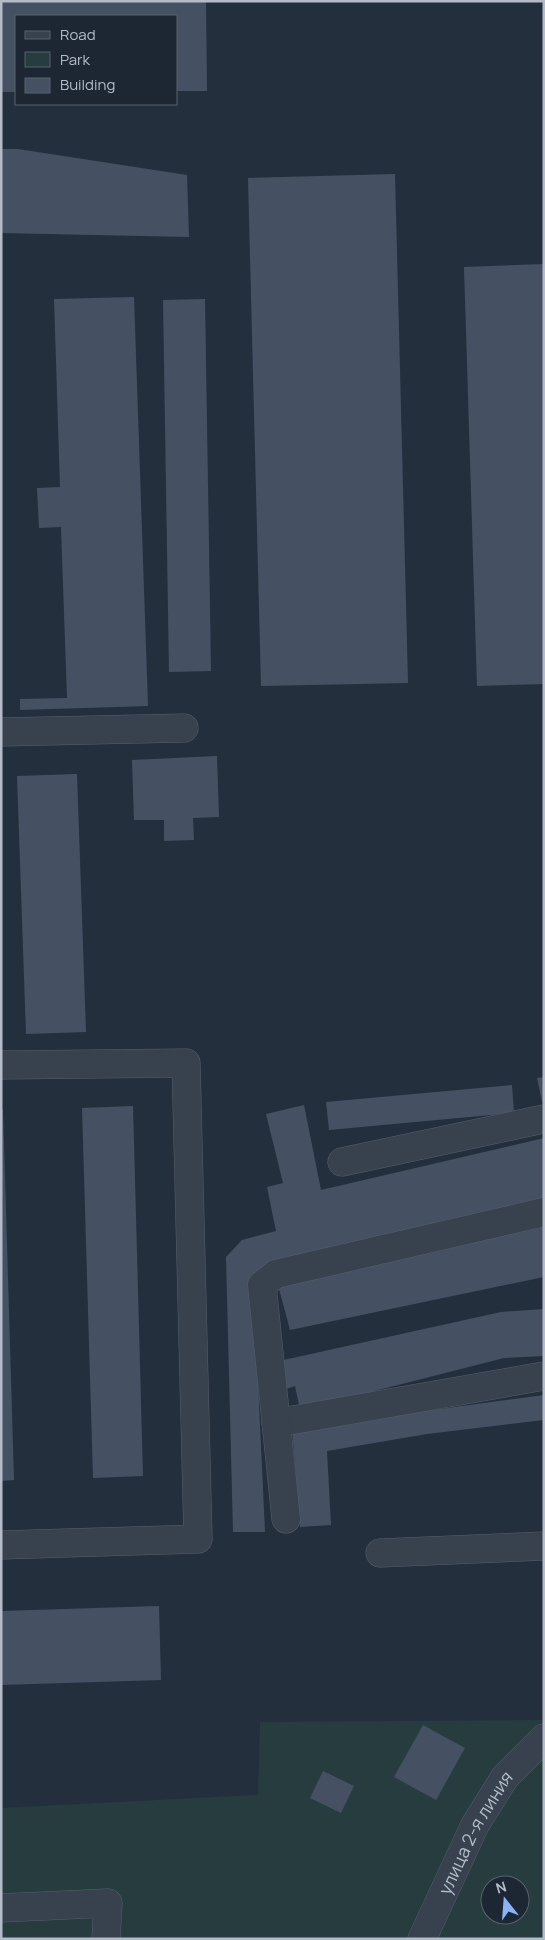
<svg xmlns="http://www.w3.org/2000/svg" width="545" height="1940" font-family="Manrope,sans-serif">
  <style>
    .green { fill: #263c3f; fill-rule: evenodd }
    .building { fill: #455162 }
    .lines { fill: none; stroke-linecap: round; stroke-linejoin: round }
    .minor-casing { stroke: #565f6c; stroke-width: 29 }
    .minor { stroke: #38414e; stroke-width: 28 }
    .labels { text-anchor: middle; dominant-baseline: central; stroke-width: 5; stroke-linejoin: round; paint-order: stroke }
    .street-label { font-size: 18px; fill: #b4bcc9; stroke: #1d2633 }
  </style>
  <rect width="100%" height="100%" fill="#242f3e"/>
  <path class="green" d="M544,1720V1939H1V1808L258,1795L260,1722ZM490,1885H520V1915H490Z"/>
  <g class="building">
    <path d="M1,1H206L207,91H176V16H16V92H1Z"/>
    <path d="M1,149H18L187,175L189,237L1,233Z"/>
    <path d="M395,174L408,683L261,686L248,178Z"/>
    <path d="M544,264V684L477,686L464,267Z"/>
    <path d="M134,297L148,706L20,710V699L67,698L61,527L39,528L37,488L60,487L54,299Z"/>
    <path d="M205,299L211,671L169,672L163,300Z"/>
    <path d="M217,756L219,817L193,818L194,840L164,841V820H134L132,760Z"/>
    <path d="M77,774L86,1032L26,1034L17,776Z"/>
    <path d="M544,1077V1102H542L537,1078Z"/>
    <path d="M512,1085L514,1113L329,1130L326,1102Z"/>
    <path d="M304,1105L321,1190L544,1138V1203L253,1274L265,1532H233L226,1257L242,1240L276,1231L267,1187L283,1183L266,1114Z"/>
    <path d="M133,1106L143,1476L93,1478L82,1108Z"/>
    <path d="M3,1109L14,1480L1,1481V1110Z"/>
    <path d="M544,1226V1277L290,1330L278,1285Z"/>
    <path d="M544,1309V1356L504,1358L300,1410L295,1386L286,1389L279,1361L501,1312Z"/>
    <path d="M544,1395V1420L427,1434L327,1451L331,1525L300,1527L292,1429Z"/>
    <path d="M159,1606L161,1680L1,1685V1611Z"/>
    <path d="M423,1725L465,1748L436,1800L394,1777Z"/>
    <path d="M323,1771L354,1786L341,1813L310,1798Z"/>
  </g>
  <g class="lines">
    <g class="minor-casing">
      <g id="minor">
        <path d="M1,732L184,728"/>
        <path d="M1,1065L186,1063L198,1539L1,1545"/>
        <path d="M342,1162L544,1119"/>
        <path d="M276,1423L544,1376"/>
        <path d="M286,1519L262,1285L276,1274L544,1212"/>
        <path d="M380,1553L544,1546"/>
        <path d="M1,1908L108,1903L106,1939"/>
        <path id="s1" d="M422,1939L475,1825L505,1777L544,1738"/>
      </g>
    </g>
    <use href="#minor" class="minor"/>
  </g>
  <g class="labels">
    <g class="street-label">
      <text stroke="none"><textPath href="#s1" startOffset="119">улица 2-я линия</textPath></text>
    </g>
  </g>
  <rect width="545" height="1940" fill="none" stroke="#b4bcc9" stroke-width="5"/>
  <rect x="15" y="15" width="162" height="90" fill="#1d2633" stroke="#59626f"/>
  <rect x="25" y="31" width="25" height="8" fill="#38414e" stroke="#59626f"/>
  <text x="60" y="40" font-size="15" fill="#b4bcc9">Road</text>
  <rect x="25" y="52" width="25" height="15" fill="#263c3f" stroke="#59626f"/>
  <text x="60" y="65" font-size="15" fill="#b4bcc9">Park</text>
  <rect x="25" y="78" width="25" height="15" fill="#455162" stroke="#59626f"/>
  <text x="60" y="90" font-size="15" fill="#b4bcc9">Building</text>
  <g transform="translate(505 1900) rotate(343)"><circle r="24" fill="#1d2633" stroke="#59626f"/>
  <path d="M0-4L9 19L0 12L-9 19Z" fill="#8ab4f8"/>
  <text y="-8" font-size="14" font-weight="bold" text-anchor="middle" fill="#b4bcc9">N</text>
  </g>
</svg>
